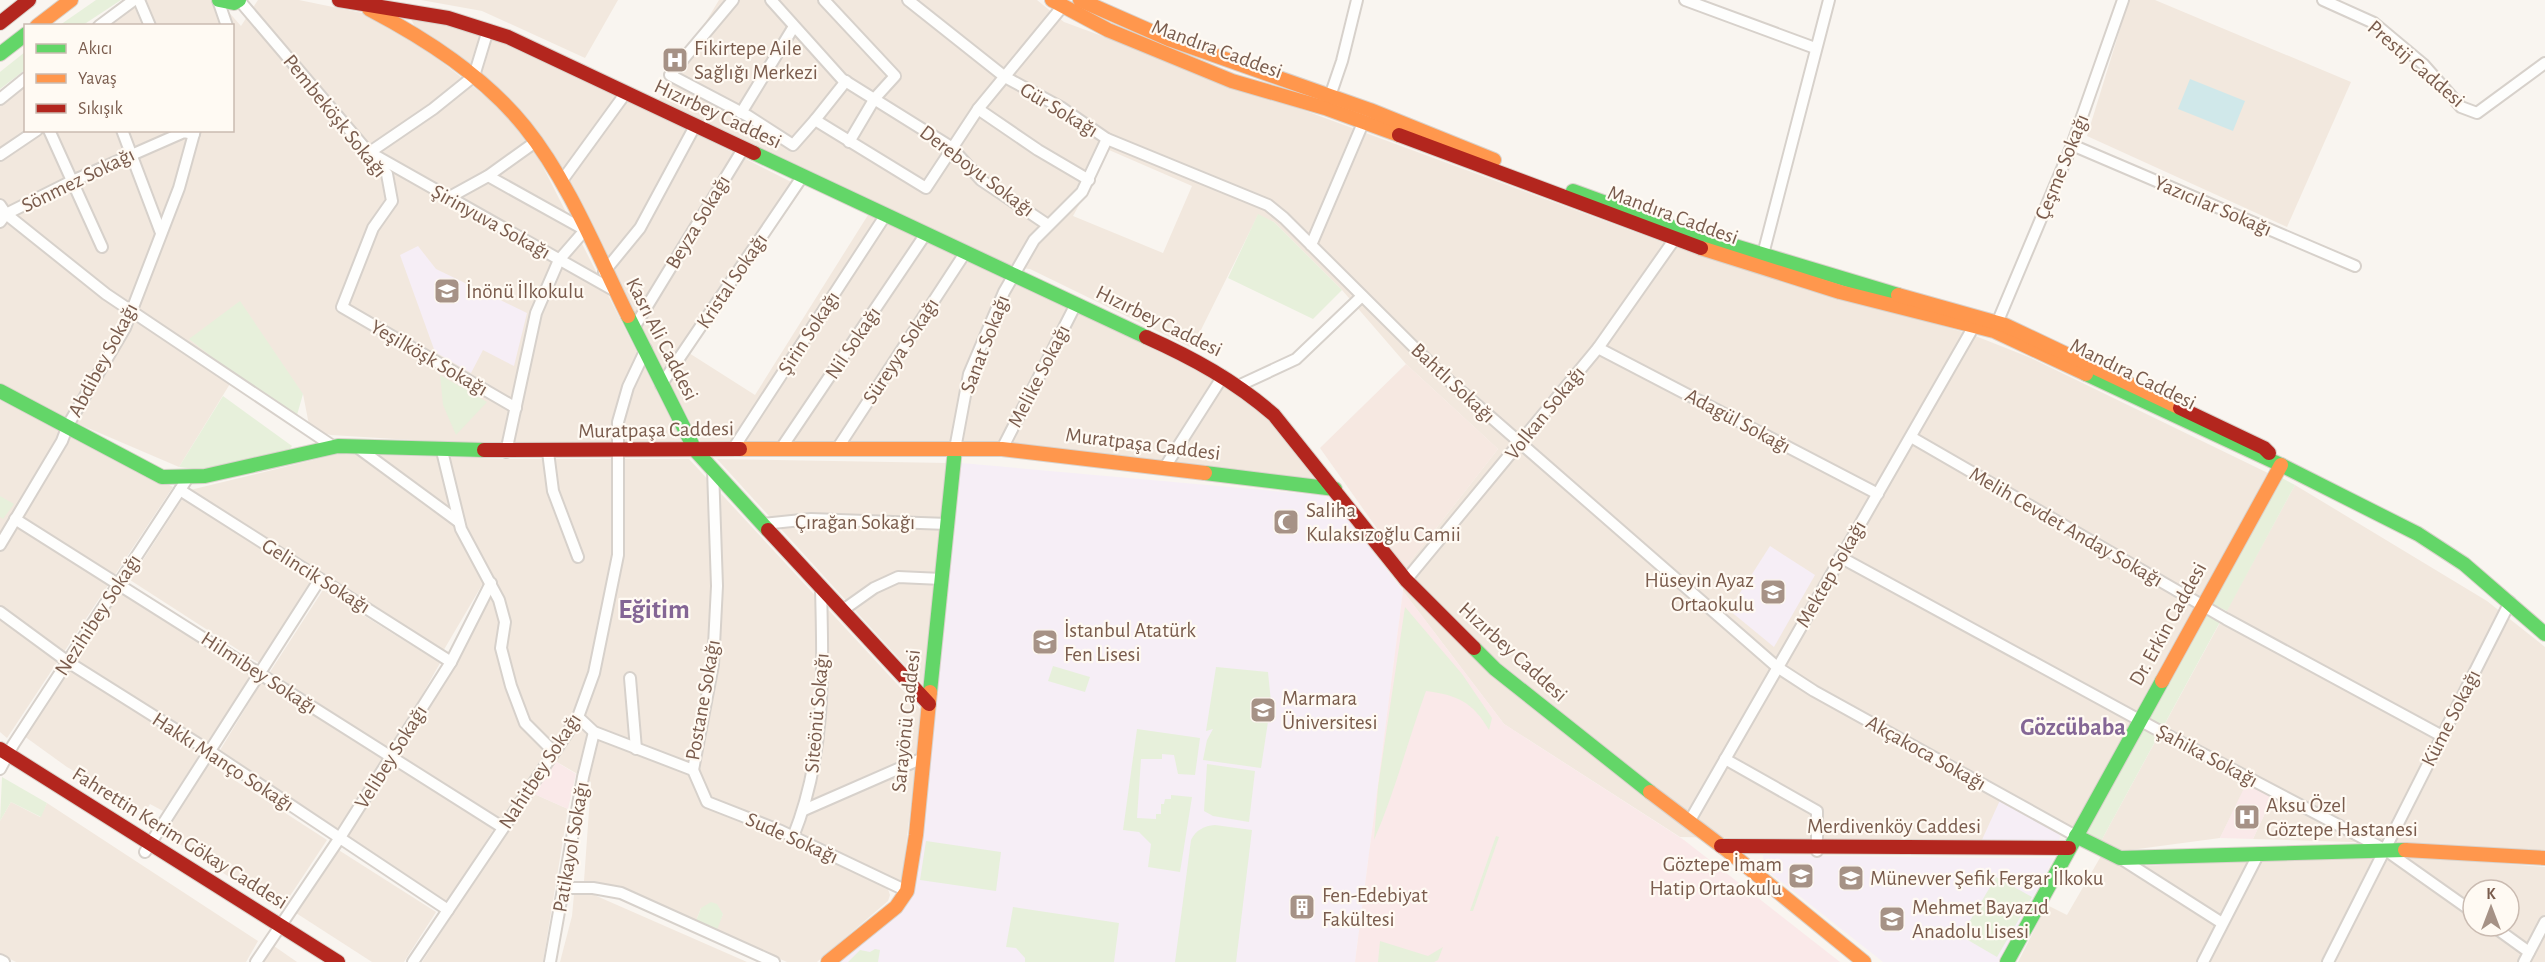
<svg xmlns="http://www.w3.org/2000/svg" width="2545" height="962" font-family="'Alegreya Sans',sans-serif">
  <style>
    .residential { fill: #f2e8de; fill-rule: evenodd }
    .commercial { fill: #f6e8e1 }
    .education { fill: #f6eef6 }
    .medical { fill: #fae9e9 }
    .green { fill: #e7f0db }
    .water { fill: #d0e8ea }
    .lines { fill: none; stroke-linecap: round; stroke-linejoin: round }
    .street-casing { stroke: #d7d1cb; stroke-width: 14 }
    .fast-casing { stroke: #d9d2cb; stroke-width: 16 }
    .slow-casing { stroke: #d9d2cb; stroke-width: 16 }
    .jam-casing { stroke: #d9d2cb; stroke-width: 16 }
    .street { stroke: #fefefd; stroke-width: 10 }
    .fast { stroke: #63d668; stroke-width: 14 }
    .slow { stroke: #ff974d; stroke-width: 14 }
    .jam { stroke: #b3261e; stroke-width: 14 }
    .labels { text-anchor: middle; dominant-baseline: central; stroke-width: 4.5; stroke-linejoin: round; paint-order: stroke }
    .poi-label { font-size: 21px; fill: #7a5c4d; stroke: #fffaf3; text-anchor: start }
    .street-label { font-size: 21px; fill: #7a5c4d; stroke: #fffaf3 }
    .quarter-label { font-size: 24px; font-weight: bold; fill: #846695; stroke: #fffaf3 }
    .district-label { font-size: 27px; font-weight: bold; fill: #846695; stroke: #fffaf3 }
  </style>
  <rect width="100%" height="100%" fill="#f9f5f0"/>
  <g class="residential">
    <path d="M144,0H218L241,26L258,0H299L367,14L429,52L504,111L539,159L683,443L494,445L331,435L310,430L303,394L189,339L236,374L179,467L74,422L0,385V102L25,83L26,130H232V26L108,25Z"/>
    <path d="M421,0H618L585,58L482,11Z"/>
    <path d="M719,0H1037L1064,22L1678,248L1973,335L2031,358L2270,474L2068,836L2061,831L1981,842L1680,837L1504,724L1403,591L1405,568L1498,449L1406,364L1342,290L1274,222L1258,215L1192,348L1030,269L1010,267L658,101ZM1109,150L1192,186L1163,253L1073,216Z"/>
    <path d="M2129,0H2155L2351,82L2287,227L2087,136Z"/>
    <path d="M411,19L476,29L559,65L803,188L689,353L755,395L868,215L1198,366L1268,415L1326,485L1008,446H703L552,162L415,27Z"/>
    <path d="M0,400L173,487L7,738L0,732Z"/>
    <path d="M338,454L511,459H689L922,711L901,888L888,889L890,895L888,901L817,962H787L715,931L723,914L701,908L696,921L584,881L591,782L545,755L501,825L396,756L489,598L482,585L442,653L186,491Z"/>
    <path d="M717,459L948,463L923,685Z"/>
    <path d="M2295,485L2487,601L2545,647V854L2385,843L2253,839L2273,796L2247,784L2220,838L2123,851L2100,843Z"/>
    <path d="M183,498L315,582L262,665L130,580Z"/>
    <path d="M323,590L440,663L391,750L270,672Z"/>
    <path d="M120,593L251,676L208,744L77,660Z"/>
    <path d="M70,669L197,750L198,757L163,811L150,804L145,812L67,767L24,736Z"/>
    <path d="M262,681L385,760L339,830L219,752Z"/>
    <path d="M208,763L327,840L280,911L162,832Z"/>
    <path d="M394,764L495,827L447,902L346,839Z"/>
    <path d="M532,793L568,809L543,962H422Z"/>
    <path d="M11,802L40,817L47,803L258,941L246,962H16L0,954V821Z"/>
    <path d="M337,849L436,912L404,962H372L296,913Z"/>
    <path d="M2384,854L2545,867V962H2018L2047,905L2067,915L2101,856L2124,867ZM2473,890H2509V926H2473Z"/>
    <path d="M574,894H592L747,962H560L572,916Z"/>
    <path d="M271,944L297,962H260Z"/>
  </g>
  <path class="commercial" d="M1406,364L1498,449L1405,568L1320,448Z"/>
  <g class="education">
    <path d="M418,246L436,269L527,313L514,366L483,350L471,373L435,352L400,255Z"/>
    <path d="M961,463L1330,496L1403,591L1355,962H836L909,896L916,886Z"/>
    <path d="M1770,546L1815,575L1774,647L1729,610Z"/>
    <path d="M2001,798L2061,831L2059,841L1981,842Z"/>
    <path d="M1763,855L1984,858H2054L1998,962H1883L1764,868Z"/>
  </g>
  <g class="medical">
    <path d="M1403,591L1504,724L1684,840L1840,962H1355Z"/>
    <path d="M555,761L576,774L568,809L532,793Z"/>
    <path d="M2246,784L2273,796L2253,839L2220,838Z"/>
  </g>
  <g class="green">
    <path d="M96,0H121L83,25H60Z"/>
    <path d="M25,52V70L0,89V72Z"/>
    <path d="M1258,214L1274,222L1342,290L1313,319L1228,278Z"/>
    <path d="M240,301L303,394L295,422L189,339Z"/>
    <path d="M440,375L487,402L456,435L443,405Z"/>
    <path d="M223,396L292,446L286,454L211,471L179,467Z"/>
    <path d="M2280,477L2295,485L2227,611L2210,603Z"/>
    <path d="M0,496L14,504L3,519L0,517Z"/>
    <path d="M1405,607L1462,674L1492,718L1489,730C1473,702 1457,695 1426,691C1408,740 1395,792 1374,840L1378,787Z"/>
    <path d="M2202,612L2220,622L2100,843L2082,835Z"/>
    <path d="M1053,666L1090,677L1085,692L1048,681Z"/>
    <path d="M1216,667L1268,672L1271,702L1261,768L1203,760L1207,740L1213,729L1206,731Z"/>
    <path d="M1137,729L1200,738L1195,775L1178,774L1174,755L1162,754V759H1141L1137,818L1156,819V814H1161V804H1164L1165,799H1171V795L1192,797L1180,872L1148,867L1151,844L1139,832L1123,830Z"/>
    <path d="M1207,764L1255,771L1249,822L1213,816L1204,811Z"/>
    <path d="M2,777L47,803L41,817L11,802L0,821Z"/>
    <path d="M1215,825L1252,830L1236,962H1175L1191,840C1196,830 1204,826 1215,825Z"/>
    <path d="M1496,836L1499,837L1473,911H1470Z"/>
    <path d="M926,841L1001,852L996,891L920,880Z"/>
    <path d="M1996,877L2032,897L1997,957L1961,936Z"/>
    <path d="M711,902L717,904L723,914L717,930L696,921L701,908Z"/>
    <path d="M1013,907L1119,923L1114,962H1025V958L1016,948L1006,947Z"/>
    <path d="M1380,941L1428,956L1443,947L1438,960L1434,962H1378Z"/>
    <path d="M875,949L880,950L878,962H848L860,950L870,952Z"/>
  </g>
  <path class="water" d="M2190,79L2245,101L2233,131L2178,109Z"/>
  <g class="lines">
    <g class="street-casing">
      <g id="street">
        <path d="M139,0L150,26"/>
        <path d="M218,0L227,26"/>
        <path d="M239,0L387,174L392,201L373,228L342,307L516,408"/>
        <path d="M733,0L670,75L748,116L793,145L815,120L926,188L978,109L1062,7"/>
        <path d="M771,0L842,79L951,147L981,180L1048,225"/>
        <path d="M824,0L895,76L875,98L849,142"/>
        <path d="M908,0L1005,77L1062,108L1107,139L1268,205L1284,218L1438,371L1777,667L1814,691L2076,836"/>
        <path d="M1685,0L1815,48"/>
        <path d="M2323,0L2374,23L2423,64L2461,107L2477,113L2545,63"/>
        <path d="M99,26L134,0"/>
        <path d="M0,99L26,78"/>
        <path d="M1328,102L1342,61L1357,0"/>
        <path d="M978,109L1038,150L1089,180"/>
        <path d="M741,113L793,28"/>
        <path d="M815,120L846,81"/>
        <path d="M49,130L102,247"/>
        <path d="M122,130L161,233"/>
        <path d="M2072,145L2355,266"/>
        <path d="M370,152L433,109L474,76L488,30"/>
        <path d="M0,155L37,130"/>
        <path d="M378,157L615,291"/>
        <path d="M488,176L585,230L559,260L536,313L506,452"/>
        <path d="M561,182L625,94"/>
        <path d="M448,198L488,176L534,143"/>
        <path d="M0,205L6,214L106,294L334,447"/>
        <path d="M0,222L6,214L70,182L184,132L194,134"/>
        <path d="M1311,245L1363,123"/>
        <path d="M1761,262L1829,0"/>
        <path d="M604,272L640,228L695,126"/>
        <path d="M635,326L743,149"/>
        <path d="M1995,328L2072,145L2123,0"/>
        <path d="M1598,348L1878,494"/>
        <path d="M661,385L802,177"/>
        <path d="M1238,386L1296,359L1362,296"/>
        <path d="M1911,437L2226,619L2442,736"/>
        <path d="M357,447L459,522"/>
        <path d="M733,449L885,216"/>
        <path d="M837,449L965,253"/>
        <path d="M955,449L969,374L1004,292L1034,240L1082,192L1107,139"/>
        <path d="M1002,449L1076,304"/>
        <path d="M780,450L925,235"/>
        <path d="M442,451L461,529L499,600L505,622L501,648L511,686L525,723L554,752"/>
        <path d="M548,452L553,491L578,557"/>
        <path d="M1165,467L1223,376"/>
        <path d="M180,490L451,662"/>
        <path d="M15,519L502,827"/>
        <path d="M763,524L811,519L948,524"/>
        <path d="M0,545L62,441L68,425L125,328L179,188L195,130"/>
        <path d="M1840,557L2165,734L2384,849L2473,912"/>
        <path d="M1406,580L1598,348L1674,240"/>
        <path d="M843,610L874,588L898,577L942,579"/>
        <path d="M0,612L68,662L211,752L448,910"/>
        <path d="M630,678L636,749"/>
        <path d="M578,717L594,732L693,770"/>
        <path d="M1725,759L1817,811V851"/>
        <path d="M0,769L13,745L189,476"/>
        <path d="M693,770L713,665L717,586L713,469"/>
        <path d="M693,770L707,802L781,831L907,891"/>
        <path d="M804,810L923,758"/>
        <path d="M1689,822L1974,326"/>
        <path d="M793,837C826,755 823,673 821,587"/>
        <path d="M145,852L320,579"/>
        <path d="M2120,858L2222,923"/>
        <path d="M564,888H593L621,893L774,962"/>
        <path d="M2493,926L2529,952"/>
        <path d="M0,960L4,962"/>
        <path d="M256,962L339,839L451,662L491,583"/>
        <path d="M413,962L578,717L594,673L618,555V422L628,387L646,349"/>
        <path d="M550,962L583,777L594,732"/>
        <path d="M2203,962L2259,853"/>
        <path d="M2328,962L2510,602"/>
        <path d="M2524,962L2545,922"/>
      </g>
    </g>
    <g class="fast-casing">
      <g id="fast">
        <path d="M219,0L234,3L239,0"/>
        <path d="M0,54L26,34"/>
        <path d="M754,153L1146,337"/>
        <path d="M1573,191L1675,228L1898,295"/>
        <path d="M628,316L695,450L768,530"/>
        <path d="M2086,374L2281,465L2418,534L2464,564L2545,634"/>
        <path d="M0,391L162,477L205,476L338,446L484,450"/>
        <path d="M1205,473L1335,489"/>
        <path d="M1474,648L1495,669L1650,792"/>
        <path d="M930,692L955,449"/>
        <path d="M2076,836L2120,858L2405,850"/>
        <path d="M2007,962L2162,681"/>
      </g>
    </g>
    <g class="slow-casing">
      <g id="slow">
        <path d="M1052,0L1108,30L1232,81L1325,108L1399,135"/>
        <path d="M1080,0L1171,40L1370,110L1494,160"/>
        <path d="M369,9C426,39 484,76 525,127C569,182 597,253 628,316"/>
        <path d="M37,26L71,0"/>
        <path d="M1701,248L1840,292L1994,331L2086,374"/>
        <path d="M1898,295L2005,325L2180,408"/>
        <path d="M740,449H1002L1205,473"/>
        <path d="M2162,681L2281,465"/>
        <path d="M1650,792L1728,851L1864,962"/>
        <path d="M2405,850L2545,858"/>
        <path d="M828,962L896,907L907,891L916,835L930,692"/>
      </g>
    </g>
    <g class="jam-casing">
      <g id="jam">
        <path d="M339,0L448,18L508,37L754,153"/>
        <path d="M0,23L29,0"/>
        <path d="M1399,135L1701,248"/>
        <path d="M1146,337C1193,358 1235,381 1274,415L1406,580L1474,648"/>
        <path d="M2180,408L2264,448L2269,453"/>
        <path d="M484,450L740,449"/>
        <path d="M768,530L929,704"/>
        <path d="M0,749L338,962"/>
        <path d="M1721,846L2069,848"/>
      </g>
    </g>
    <use href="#street" class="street"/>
    <use href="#fast" class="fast"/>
    <use href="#slow" class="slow"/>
    <use href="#jam" class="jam"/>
  </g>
  <defs>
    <g id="hospital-square" transform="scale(1.35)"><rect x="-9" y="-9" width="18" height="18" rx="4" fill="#a69286" stroke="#fffaf3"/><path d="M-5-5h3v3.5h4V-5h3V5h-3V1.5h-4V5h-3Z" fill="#fff"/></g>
    <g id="school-square" transform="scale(1.35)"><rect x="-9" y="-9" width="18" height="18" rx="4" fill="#a69286" stroke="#fffaf3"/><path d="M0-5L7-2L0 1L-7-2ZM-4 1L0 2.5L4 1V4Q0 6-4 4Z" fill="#fff"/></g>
    <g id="mosque-square" transform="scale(1.35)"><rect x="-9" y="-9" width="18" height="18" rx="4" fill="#a69286" stroke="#fffaf3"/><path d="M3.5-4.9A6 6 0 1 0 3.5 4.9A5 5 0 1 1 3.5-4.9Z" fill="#fff"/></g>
    <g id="building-square" transform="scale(1.35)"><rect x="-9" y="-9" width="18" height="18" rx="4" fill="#a69286" stroke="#fffaf3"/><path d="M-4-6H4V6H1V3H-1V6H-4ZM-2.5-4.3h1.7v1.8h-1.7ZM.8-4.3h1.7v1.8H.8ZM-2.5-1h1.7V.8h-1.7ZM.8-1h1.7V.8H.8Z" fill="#fff"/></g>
  </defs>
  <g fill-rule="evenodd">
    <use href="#hospital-square" x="675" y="60"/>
    <use href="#school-square" x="447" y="291"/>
    <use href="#mosque-square" x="1286" y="522"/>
    <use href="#school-square" x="1773" y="592"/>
    <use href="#school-square" x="1045" y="642"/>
    <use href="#school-square" x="1263" y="710"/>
    <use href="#hospital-square" x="2247" y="817"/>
    <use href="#school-square" x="1801" y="876"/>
    <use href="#school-square" x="1851" y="878"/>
    <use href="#building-square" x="1302" y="907"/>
    <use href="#school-square" x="1892" y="919"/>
  </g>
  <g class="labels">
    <g class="poi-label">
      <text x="694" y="48">Fikirtepe Aile<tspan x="694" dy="24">Sağlığı Merkezi</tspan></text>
      <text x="466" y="291">İnönü İlkokulu</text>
      <text x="1306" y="510">Saliha<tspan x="1306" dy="24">Kulaksızoğlu Camii</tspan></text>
      <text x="1754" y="580" text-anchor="end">Hüseyin Ayaz<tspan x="1754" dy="24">Ortaokulu</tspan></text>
      <text x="1064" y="630">İstanbul Atatürk<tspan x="1064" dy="24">Fen Lisesi</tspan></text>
      <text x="1282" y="698">Marmara<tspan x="1282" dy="24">Üniversitesi</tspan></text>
      <text x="2266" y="805">Aksu Özel<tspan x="2266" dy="24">Göztepe Hastanesi</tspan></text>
      <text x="1782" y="864" text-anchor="end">Göztepe İmam<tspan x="1782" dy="24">Hatip Ortaokulu</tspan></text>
      <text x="1870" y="878">Münevver Şefik Fergar İlkoku</text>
      <text x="1322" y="895">Fen-Edebiyat<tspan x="1322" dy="24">Fakültesi</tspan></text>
      <text x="1912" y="907">Mehmet Bayazıd<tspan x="1912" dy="24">Anadolu Lisesi</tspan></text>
    </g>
    <g class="street-label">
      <text transform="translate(1217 49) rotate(20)">Mandıra Caddesi</text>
      <text transform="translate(2416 64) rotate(41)">Prestij Caddesi</text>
      <text transform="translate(1059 110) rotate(31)">Gür Sokağı</text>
      <text transform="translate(718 114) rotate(25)">Hızırbey Caddesi</text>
      <text transform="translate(335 116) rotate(51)">Pembeköşk Sokağı</text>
      <text transform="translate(2062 167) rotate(-68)">Çeşme Sokağı</text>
      <text transform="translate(977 171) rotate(37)">Dereboyu Sokağı</text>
      <text transform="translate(78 180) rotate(-26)">Sönmez Sokağı</text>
      <text transform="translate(2213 206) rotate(23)">Yazıcılar Sokağı</text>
      <text transform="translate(1673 215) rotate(20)">Mandıra Caddesi</text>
      <text transform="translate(491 222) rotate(29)">Şirinyuva Sokağı</text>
      <text transform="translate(698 222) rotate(-59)">Beyza Sokağı</text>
      <text transform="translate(732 281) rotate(-56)">Kristal Sokağı</text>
      <text transform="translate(1159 321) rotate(26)">Hızırbey Caddesi</text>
      <text transform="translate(809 333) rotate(-57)">Şirin Sokağı</text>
      <text transform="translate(662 339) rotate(63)">Kasrı Ali Caddesi</text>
      <text transform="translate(853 343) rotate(-56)">Nil Sokağı</text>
      <text transform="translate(985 344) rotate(-69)">Sanat Sokağı</text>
      <text transform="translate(901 351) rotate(-57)">Süreyya Sokağı</text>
      <text transform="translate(429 358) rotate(30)">Yeşilköşk Sokağı</text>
      <text transform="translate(103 360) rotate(-62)">Abdibey Sokağı</text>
      <text transform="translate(2133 374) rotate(26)">Mandıra Caddesi</text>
      <text transform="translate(1039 376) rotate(-63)">Melike Sokağı</text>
      <text transform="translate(1453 383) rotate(43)">Bahtlı Sokağı</text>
      <text transform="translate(1545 413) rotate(-51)">Volkan Sokağı</text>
      <text transform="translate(1738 421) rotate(28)">Adagül Sokağı</text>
      <text transform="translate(656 430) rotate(-1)">Muratpaşa Caddesi</text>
      <text transform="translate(1143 444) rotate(7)">Muratpaşa Caddesi</text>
      <text x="855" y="522">Çırağan Sokağı</text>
      <text transform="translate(2066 527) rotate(30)">Melih Cevdet Anday Sokağı</text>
      <text transform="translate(1831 574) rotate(-60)">Mektep Sokağı</text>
      <text transform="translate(316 576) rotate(32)">Gelincik Sokağı</text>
      <text transform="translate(98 615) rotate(-57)">Nezihibey Sokağı</text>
      <text transform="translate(2168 624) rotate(-61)">Dr. Erkin Caddesi</text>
      <text transform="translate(1513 652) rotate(42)">Hızırbey Caddesi</text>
      <text transform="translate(259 673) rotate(33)">Hilmibey Sokağı</text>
      <text transform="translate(703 700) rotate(-80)">Postane Sokağı</text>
      <text transform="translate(817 713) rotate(-85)">Siteönü Sokağı</text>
      <text transform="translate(2451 718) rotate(-63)">Küme Sokağı</text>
      <text transform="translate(906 721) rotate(-84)">Sarayönü Caddesi</text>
      <text transform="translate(1926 753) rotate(29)">Akçakoca Sokağı</text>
      <text transform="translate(2207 756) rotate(28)">Şahika Sokağı</text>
      <text transform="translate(391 757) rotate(-58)">Velibey Sokağı</text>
      <text transform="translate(223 762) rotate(33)">Hakkı Manço Sokağı</text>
      <text transform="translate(540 771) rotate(-57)">Nahitbey Sokağı</text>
      <text x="1894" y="826">Merdivenköy Caddesi</text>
      <text transform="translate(180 838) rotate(32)">Fahrettin Kerim Gökay Caddesi</text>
      <text transform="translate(792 838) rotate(24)">Sude Sokağı</text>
      <text transform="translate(571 847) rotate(-80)">Patikayol Sokağı</text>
    </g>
    <g class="quarter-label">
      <text x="2073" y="728">Gözcübaba</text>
    </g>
    <g class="district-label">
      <text x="654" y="609">Eğitim</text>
    </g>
  </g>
  <rect x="24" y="24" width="210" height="108" fill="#fffaf3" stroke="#cabbb1" stroke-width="1.5"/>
  <rect x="36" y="44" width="30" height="9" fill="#63d668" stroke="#cabbb1" stroke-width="1.5"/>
  <text x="78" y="54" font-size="18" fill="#7a5c4d">Akıcı</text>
  <rect x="36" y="74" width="30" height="9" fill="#ff974d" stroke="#cabbb1" stroke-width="1.5"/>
  <text x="78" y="84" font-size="18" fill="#7a5c4d">Yavaş</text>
  <rect x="36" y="104" width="30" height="9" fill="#b3261e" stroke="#cabbb1" stroke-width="1.5"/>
  <text x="78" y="114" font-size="18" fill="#7a5c4d">Sıkışık</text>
  <g transform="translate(2491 908)"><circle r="28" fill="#fffaf3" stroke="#cabbb1" stroke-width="1.5"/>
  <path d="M0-4.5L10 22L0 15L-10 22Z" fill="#a69286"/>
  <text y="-9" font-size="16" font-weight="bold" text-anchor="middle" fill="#7a5c4d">K</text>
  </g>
</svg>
